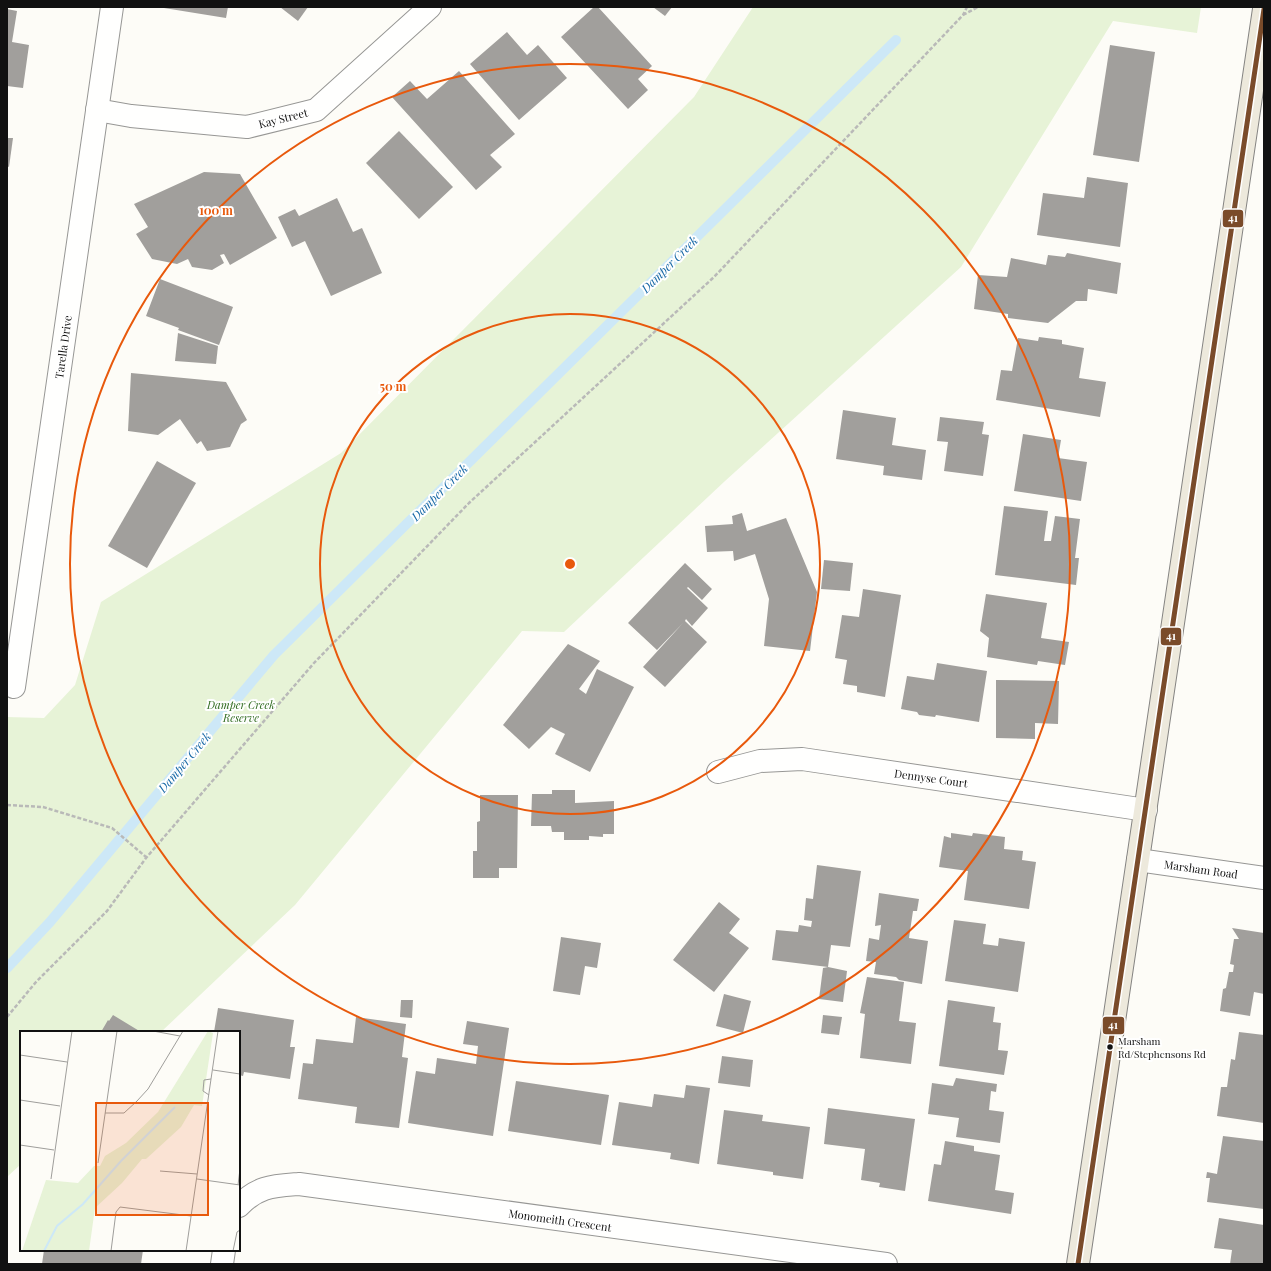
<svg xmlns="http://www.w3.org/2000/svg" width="1271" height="1271" font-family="'Playfair Display',serif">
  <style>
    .green { fill: #e7f3d7 }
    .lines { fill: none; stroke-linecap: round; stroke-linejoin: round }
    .stream { stroke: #cde8f7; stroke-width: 10 }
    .building { fill: #a19f9c }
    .minor-casing { stroke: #979795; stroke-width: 24 }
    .primary-casing { stroke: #858482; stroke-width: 24 }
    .path { stroke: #b9b9b8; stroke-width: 2.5; stroke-dasharray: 4 2; stroke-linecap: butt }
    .minor { stroke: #fffffe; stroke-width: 22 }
    .primary { stroke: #ede9dc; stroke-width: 22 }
    .bus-1-casing { stroke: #fff; stroke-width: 8 }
    .bus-1 { stroke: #7a4b2a; stroke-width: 5 }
    .ring { fill: none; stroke: #e8590c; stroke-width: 2 }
    .bus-dot { fill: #111; stroke: #fff; stroke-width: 1.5 }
    .labels { text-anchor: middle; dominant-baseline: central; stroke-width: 4; stroke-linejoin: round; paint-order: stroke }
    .bus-label { font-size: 10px; fill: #111; stroke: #fff; text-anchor: start }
    .street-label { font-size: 11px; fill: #111; stroke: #fff }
    .park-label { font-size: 11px; font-style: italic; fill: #2f6b1f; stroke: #fff }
    .water-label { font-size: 12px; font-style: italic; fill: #1768a6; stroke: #fff }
    .inset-river { fill: none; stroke: #cde8f7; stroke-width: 2 }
    .inset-road { fill: none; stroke: #9f9e9b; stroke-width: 1 }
    .view { fill: #e8590c; fill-opacity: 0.15; stroke: #e8590c; stroke-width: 2 }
    .inset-edge { fill: none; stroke: #111; stroke-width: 2 }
    .centre { fill: #e8590c; stroke: #fff; stroke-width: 2 }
    .ring-label { font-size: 12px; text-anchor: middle; font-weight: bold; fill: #e8590c; stroke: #fff; stroke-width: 4; stroke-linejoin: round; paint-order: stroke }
    .line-badge { stroke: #fff; stroke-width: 1.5 }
    .badge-label { font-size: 11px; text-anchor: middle; font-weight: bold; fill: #fff }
  </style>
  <rect width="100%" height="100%" fill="#fdfcf7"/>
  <path class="green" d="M753,7H1201L1197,33L1113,21L961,267L725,481L564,632L522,631L295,905L161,1032H21V1164L7,1177V717L44,718L75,685L101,602L341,453L694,97Z"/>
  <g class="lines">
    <path class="stream" d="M7,968L50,922L274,655L896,40"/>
  </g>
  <g class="building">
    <path d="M164,7H228L226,18L164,8Z"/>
    <path d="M280,7H308L298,21Z"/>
    <path d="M594,7H598L652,66L638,79L648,90L628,109L561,37Z"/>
    <path d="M653,7H672L665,16Z"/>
    <path d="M7,9L17,11L12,42L29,45L23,88L7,86Z"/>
    <path d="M507,32L527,55L538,45L567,78L519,120L470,64Z"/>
    <path d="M1110,45L1155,52L1139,162L1093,155Z"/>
    <path d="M459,71L515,134L490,155L502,167L476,190L392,97L410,81L427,99Z"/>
    <path d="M399,131L453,187L419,219L366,163Z"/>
    <path d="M7,138H13L9,167L7,166Z"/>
    <path d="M204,172L240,174L277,238L230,265L224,254L220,255L224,263L212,270L192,267L188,259L177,264L152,259L136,234L148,227L134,204Z"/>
    <path d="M1087,177L1128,183L1120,247L1037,235L1043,193L1084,198Z"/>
    <path d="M337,198L353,232L362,228L382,273L331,296L305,241L292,247L278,217L295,209L299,216Z"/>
    <path d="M1067,253L1121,263L1117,294L1088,289L1087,301H1076L1048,323L1008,318V314L974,309L978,275L1007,277L1011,258L1046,265L1048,255L1065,257Z"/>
    <path d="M160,279L233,307L219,345L178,330L179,328L146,316Z"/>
    <path d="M178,333L218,346L216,364L175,361Z"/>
    <path d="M1039,337L1062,340V344L1084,348L1079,378L1106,382L1100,417L996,400L1001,370L1012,371L1018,338L1038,341Z"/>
    <path d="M131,373L226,382L247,420L241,424L230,447L207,451L201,441L197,444L180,419L158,435L128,431Z"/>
    <path d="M843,410L896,418L892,445L926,450L922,480L883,475L884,466L836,459Z"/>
    <path d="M940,417L984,422L982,434L989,435L983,476L944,471L948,442L937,441Z"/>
    <path d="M1023,434L1061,440L1058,458L1087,462L1081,501L1014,491Z"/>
    <path d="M157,461L196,483L147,568L108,546Z"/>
    <path d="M1004,506L1048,511L1044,541H1051L1055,516L1080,519L1075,558H1079L1076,585L995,575Z"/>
    <path d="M742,513L747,531L786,518L817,592L810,651L764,646L769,599L755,554L734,561L733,551L707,552L705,526L733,524L732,516Z"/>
    <path d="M824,560L853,563L850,591L821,589Z"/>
    <path d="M685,563L712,589L702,600L688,587L687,588L708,608L692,626L686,619L685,621L707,642L665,687L643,667L683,623L657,650L628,623Z"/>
    <path d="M863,589L901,595L885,697L857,692V686L843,684L847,660L835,658L842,615L859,617Z"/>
    <path d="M986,594L1047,603L1041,638L1069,642L1065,665L1038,661L1037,665L987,657L989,638L980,631Z"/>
    <path d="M568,644L600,661L579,689L586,694L597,669L634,687L590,772L555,754L565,734L551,727L529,749L503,725Z"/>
    <path d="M937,663L987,671L979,722L936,715L935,717L919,715L917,712L901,709L907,676L934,680Z"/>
    <path d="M996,680L1059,681L1058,724L1035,723V739L996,738Z"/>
    <path d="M552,790H575V803L614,801V834H603V837L589,836V840H564V832H552L551,826H531L532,794H552Z"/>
    <path d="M480,795H518L517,868H499V878H473V851H477V822L480,821Z"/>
    <path d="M951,833L972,836L973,833L1005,837L1004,849L1023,851L1022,860L1036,862L1029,909L964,900L968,871L939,867L944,836L951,838Z"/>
    <path d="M817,865L861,871L850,947L831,945L828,967L772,960L776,930L798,932L799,925L811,927L812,921L804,920L806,898L813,899Z"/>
    <path d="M879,893L919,899L917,911H913L909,938L928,941L922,984L899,980L896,977L874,974L876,962L866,961L869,938L879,940L881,925L875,926Z"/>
    <path d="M719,902L740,919L729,933L749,948L714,992L673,960Z"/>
    <path d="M954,920L986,924L983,944L998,946L999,938L1025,942L1018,992L945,981Z"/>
    <path d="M1232,928L1264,933V994L1254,992L1250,1016L1220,1011L1223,989L1226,988L1229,972H1233L1234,965L1230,964L1234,939H1239Z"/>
    <path d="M561,937L601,943L597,968L585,966L580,995L553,991Z"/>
    <path d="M828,967L847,971L843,1002L819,999L823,968Z"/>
    <path d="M867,977L904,982L899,1021L916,1023L911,1064L860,1058L865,1014L860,1013Z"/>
    <path d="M724,994L751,1001L743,1033L716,1026Z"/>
    <path d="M401,1000H413L412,1018L400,1017Z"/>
    <path d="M948,1000L995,1007L993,1022L1001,1023L998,1050L1008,1051L1004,1075L939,1066Z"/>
    <path d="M218,1008L294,1020L290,1047H295L290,1079L244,1072L243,1076L239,1075V1032H214Z"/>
    <path d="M113,1015L141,1032H101L108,1020L109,1021Z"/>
    <path d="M823,1015L842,1017L839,1035L821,1033Z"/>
    <path d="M356,1017L406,1024L402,1057L408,1058L399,1128L355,1123L357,1107L298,1099L303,1063L313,1064L316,1039L353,1043Z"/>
    <path d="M467,1021L509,1028L493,1136L408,1123L416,1071L435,1074L437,1058L476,1064L478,1046L463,1044Z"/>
    <path d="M1239,1032L1264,1035V1123L1217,1116L1221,1087H1227L1231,1059L1235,1060Z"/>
    <path d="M722,1056L753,1060L750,1087L718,1083Z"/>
    <path d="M956,1078L997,1084L996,1092L991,1091L989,1110L1004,1112L1000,1143L956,1137L959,1118L928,1114L932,1083L953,1086Z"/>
    <path d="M516,1081L609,1095L601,1145L508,1131Z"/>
    <path d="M686,1085L710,1088L699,1164L670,1159L671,1153L612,1145L619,1102L652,1107L654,1094L684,1098Z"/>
    <path d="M828,1108L915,1119L905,1191L879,1187L880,1183L861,1180L865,1149L824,1144Z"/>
    <path d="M724,1110L763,1115L762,1121L810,1127L803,1179L773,1175V1172L717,1164Z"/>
    <path d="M1223,1136L1264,1141V1209L1207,1202L1210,1178H1206L1207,1172L1217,1174Z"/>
    <path d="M945,1141L974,1146V1151L1000,1155L995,1190L1014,1193L1011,1214L928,1201L934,1164L941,1165Z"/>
    <path d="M1219,1218L1264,1225V1264H1230L1232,1250L1214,1248Z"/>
    <path d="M44,1250H143L141,1264H42Z"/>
  </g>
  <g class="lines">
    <g class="minor-casing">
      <g id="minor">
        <path d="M97,110L131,116L247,127L316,110L430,7"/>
        <path d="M14,687L112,7"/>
        <path d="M718,772L760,761L802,759L1146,810"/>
        <path d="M1138,860L1264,878"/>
        <path d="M239,1206C258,1186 273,1186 299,1184L886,1264"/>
        <path d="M222,1264L224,1250"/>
      </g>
    </g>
    <g class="primary-casing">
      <path id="primary" d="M1078,1264L1264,9"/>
    </g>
    <g class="path">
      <path d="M963,15L978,7"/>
      <path d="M7,805L43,807L112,828L146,857"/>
      <path d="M7,1017L36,982L107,911L146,858L314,663L469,503L714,277L963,15L967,7"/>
    </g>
    <use href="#minor" class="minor"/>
    <use href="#primary" class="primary"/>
    <g class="bus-1-casing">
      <path id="bus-1" d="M1078,1264L1264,9"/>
    </g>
    <use href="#bus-1" class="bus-1"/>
  </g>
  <g class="ring">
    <circle cx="570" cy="564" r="250"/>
    <circle cx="570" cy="564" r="500"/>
  </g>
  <circle class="bus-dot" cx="1110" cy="1047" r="3.5"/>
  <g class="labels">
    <g class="bus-label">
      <text x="1118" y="1041">Marsham<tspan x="1118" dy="13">Rd/Stephensons Rd</tspan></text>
    </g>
    <g class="street-label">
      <text transform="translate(283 118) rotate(-14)">Kay Street</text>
      <text transform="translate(63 347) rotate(-82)">Tarella Drive</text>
      <text transform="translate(931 778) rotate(8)">Dennyse Court</text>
      <text transform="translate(1201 869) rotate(8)">Marsham Road</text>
      <text transform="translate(560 1220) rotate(8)">Monomeith Crescent</text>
    </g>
    <g class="park-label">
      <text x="241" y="704">Damper Creek<tspan x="241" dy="13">Reserve</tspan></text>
    </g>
    <g class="water-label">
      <text transform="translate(669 264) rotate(-45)">Damper Creek</text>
      <text transform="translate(439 492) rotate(-45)">Damper Creek</text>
      <text transform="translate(184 762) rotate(-50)">Damper Creek</text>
    </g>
  </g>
  <g transform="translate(20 1031)">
    <rect width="220" height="220" fill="#fdfcf7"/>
    <path d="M188,0L193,2L182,75L174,74L161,96L126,128H122L102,152L75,177L69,220H2L26,149L58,152L74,135H80L85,125L106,112L138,81Z" fill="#e7f3d7"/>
    <path class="inset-river" d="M24,220L37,195L63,173L101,130L155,76"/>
    <path class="inset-road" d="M133,0L160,5M0,24L47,31M193,39L220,43M189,64L183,60L184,49L191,48M0,69L40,75M85,82H104L117,70L128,58L163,0M0,114L34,119M78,132L97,0M140,140L177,143M31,148L52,0M177,148L220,154M218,154L220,138M91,220L96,181L100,176L171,185M166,220L198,0M213,220L217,201L220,199"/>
    <path class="view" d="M76,72H188V184H76Z"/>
    <rect width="220" height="220" class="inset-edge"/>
  </g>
  <circle cx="570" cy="564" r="6" class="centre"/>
  <g class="ring-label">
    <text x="216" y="215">100 m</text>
    <text x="393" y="391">50 m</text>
  </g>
  <g class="line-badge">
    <rect x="1222" y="209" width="22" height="19" rx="4" fill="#7a4b2a"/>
    <rect x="1160" y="627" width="22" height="19" rx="4" fill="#7a4b2a"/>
    <rect x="1102" y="1016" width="23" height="19" rx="4" fill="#7a4b2a"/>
  </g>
  <g class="badge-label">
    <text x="1233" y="222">41</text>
    <text x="1171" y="640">41</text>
    <text x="1113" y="1029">41</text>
  </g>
  <rect width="1271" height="1271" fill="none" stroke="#111111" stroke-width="16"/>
</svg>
